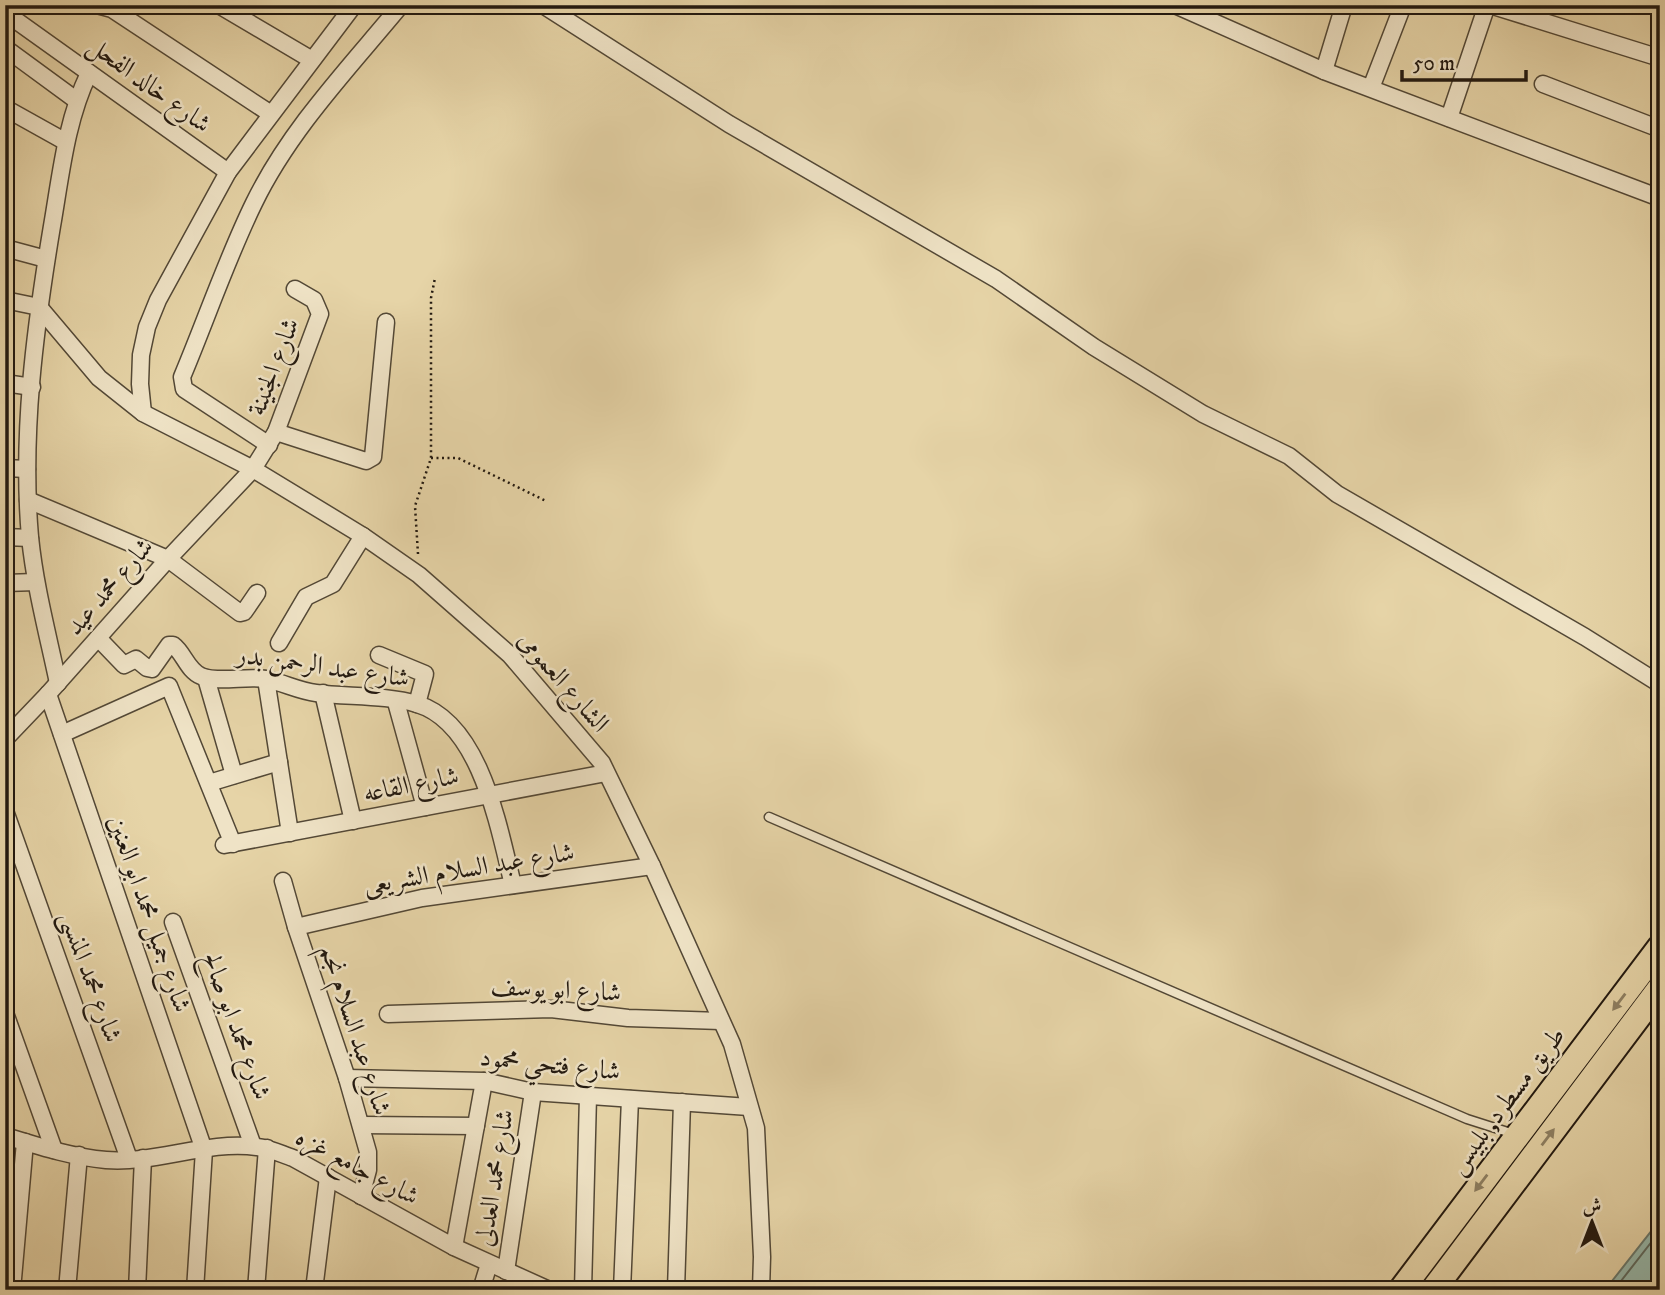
<svg xmlns="http://www.w3.org/2000/svg" width="1665" height="1295" font-family="'IM FELL DW Pica',Amiri,serif">
  <style>
    .water { fill: #96b8ab; stroke: #68786d; stroke-width: 2 }
    .lines { fill: none; stroke-linecap: round; stroke-linejoin: round }
    .shore { stroke: #5c685e; stroke-width: 2 }
    .lane-casing { stroke: #534836; stroke-width: 11 }
    .street-casing { stroke: #534836; stroke-width: 19 }
    .primary-casing { stroke: #221910; stroke-width: 28 }
    .path { stroke: #221910; stroke-width: 2.5; stroke-dasharray: 2 3.5; stroke-linecap: butt }
    .lane { stroke: #efe3c6; stroke-width: 8 }
    .street { stroke: #efe3c6; stroke-width: 16 }
    .primary { stroke: #e6d4a7; stroke-width: 24 }
    .oneway { fill: #8e8063 }
    .labels { text-anchor: middle; dominant-baseline: central; stroke-width: 5; stroke-linejoin: round; paint-order: stroke }
    .street-label { font-size: 26px; fill: #221910; stroke: #efe3c6 }
  </style>
  <rect width="100%" height="100%" fill="#e6d4a7"/>
  <filter id="stains"><feTurbulence type="fractalNoise" baseFrequency=".00286" numOctaves="4"/><feColorMatrix values="0 0 0 0 .2 0 0 0 0 .09 0 0 0 0 .02 0 0 0 .5 -.17"/></filter>
  <radialGradient id="worn" r=".72"><stop offset=".6" stop-color="#630" stop-opacity="0"/><stop offset="1" stop-color="#630" stop-opacity=".3"/></radialGradient>
  <path class="water" d="M1660,1220V1290H1605Z"/>
  <g class="lines">
    <path class="shore" d="M1614,1290L1660,1231"/>
    <g class="lane-casing">
      <path id="lane" d="M769,817L1467,1119L1514,1134"/>
    </g>
    <g class="street-casing">
      <g id="street">
        <path d="M79,5H86"/>
        <path d="M97,5L112,9L271,114"/>
        <path d="M219,5L312,60"/>
        <path d="M543,5L729,124L996,279L1094,347L1203,414L1289,456L1337,494L1585,637L1660,684"/>
        <path d="M1175,5L1324,71L1660,198"/>
        <path d="M1490,5L1660,58"/>
        <path d="M7,14L228,172"/>
        <path d="M5,48L76,100"/>
        <path d="M1324,71L1344,5"/>
        <path d="M1543,84L1660,129"/>
        <path d="M1371,88L1403,5"/>
        <path d="M5,108L66,142"/>
        <path d="M1449,118L1487,5"/>
        <path d="M5,248L46,259"/>
        <path d="M5,300L39,307L99,378L143,413L253,469L363,536L419,575L510,655L602,763L652,866L732,1044L756,1128L762,1257L761,1290"/>
        <path d="M5,383L32,387"/>
        <path d="M143,413L140,384L141,355L147,327L158,300L228,172L354,5"/>
        <path d="M276,432L366,461L373,457L386,322"/>
        <path d="M269,445L184,389L182,377C206,320 227,258 254,203C290,129 349,68 401,5"/>
        <path d="M5,468L27,469"/>
        <path d="M28,500L168,559L240,613L244,612L257,593"/>
        <path d="M5,537L30,538"/>
        <path d="M5,583L36,582"/>
        <path d="M98,638L124,665L136,659L147,668L152,669L169,645H173C184,653 187,670 201,676C216,683 247,676 265,679C282,682 299,691 316,693C348,697 386,695 417,704C481,723 499,829 513,885"/>
        <path d="M279,643L306,597L333,584L363,536"/>
        <path d="M379,655L425,674L417,704"/>
        <path d="M206,678L234,775"/>
        <path d="M266,679L290,833"/>
        <path d="M58,683C48,635 35,587 30,537C21,434 35,328 52,226C61,174 66,121 89,73"/>
        <path d="M323,693L353,821"/>
        <path d="M48,694L204,1150L195,1290"/>
        <path d="M396,702L425,807"/>
        <path d="M62,734L169,686L233,844"/>
        <path d="M5,739L48,694L168,559L253,469L276,432L320,314L314,300L295,289"/>
        <path d="M209,783L279,762"/>
        <path d="M5,811L129,1159"/>
        <path d="M224,845L606,773"/>
        <path d="M283,881L296,927L347,1078L368,1152V1170L361,1196"/>
        <path d="M173,922L253,1146"/>
        <path d="M296,927L422,898L652,866"/>
        <path d="M5,1013L54,1150"/>
        <path d="M388,1014L551,1009L628,1018L721,1021"/>
        <path d="M347,1078L484,1081L533,1092L749,1107"/>
        <path d="M361,1125L476,1126"/>
        <path d="M5,1136C38,1146 72,1157 106,1160C156,1164 207,1140 257,1147C269,1148 281,1154 293,1158L454,1247L549,1290"/>
        <path d="M454,1247L484,1081"/>
        <path d="M506,1271L533,1092"/>
        <path d="M12,1290L25,1142"/>
        <path d="M67,1290L79,1155"/>
        <path d="M137,1290L143,1158"/>
        <path d="M256,1290L267,1148"/>
        <path d="M314,1290L328,1177"/>
        <path d="M481,1290L489,1264"/>
        <path d="M583,1290L588,1096"/>
        <path d="M622,1290L630,1099"/>
        <path d="M676,1290L682,1102"/>
      </g>
    </g>
    <g class="primary-casing">
      <g id="primary">
        <path d="M1401,1290L1660,947"/>
        <path d="M1433,1290L1660,988"/>
      </g>
    </g>
    <g class="path">
      <path d="M431,458H458L546,501"/>
      <path d="M418,554L415,506L431,458V298L435,278"/>
    </g>
    <use href="#lane" class="lane"/>
    <use href="#street" class="street"/>
    <use href="#primary" class="primary"/>
  </g>
  <defs><path id="oneway-solid" d="M-6-.8H1V-3.2L6.5 0L1 3.2V.8H-6Z" transform="scale(1.75)"/></defs>
  <g class="oneway">
    <use href="#oneway-solid" transform="translate(1619 1002) rotate(127)"/>
    <use href="#oneway-solid" transform="translate(1548 1137) rotate(-53)"/>
    <use href="#oneway-solid" transform="translate(1481 1183) rotate(127)"/>
  </g>
  <g class="labels">
    <g class="street-label">
      <text transform="translate(149 85) rotate(36)">شارع خالد الفحل</text>
      <text transform="translate(274 367) rotate(-69)">شارع الجنينة</text>
      <text transform="translate(110 587) rotate(-49)">شارع محمد عيد</text>
      <text transform="translate(323 667) rotate(8)">شارع عبد الرحمن بدر</text>
      <text transform="translate(563 682) rotate(49)">الشارع العمومى</text>
      <text transform="translate(411 785) rotate(-11)">شارع القاعه</text>
      <text transform="translate(469 869) rotate(-9)">شارع عبد السلام الشريعى</text>
      <text transform="translate(149 914) rotate(71)">شارع جميل محمد ابو العنين</text>
      <text transform="translate(90 977) rotate(70)">شارع محمد المنسى</text>
      <text transform="translate(556 990) rotate(3)">شارع ابو يوسف</text>
      <text transform="translate(236 1026) rotate(70)">شارع محمد ابو صالح</text>
      <text transform="translate(355 1030) rotate(72)">شارع عبد السلام نجم</text>
      <text transform="translate(550 1065) rotate(6)">شارع فتحي محمود</text>
      <text transform="translate(1507 1101) rotate(-53)">طريق مسطرد, بلبيس</text>
      <text transform="translate(357 1167) rotate(28)">شارع جامع غزه</text>
      <text transform="translate(495 1178) rotate(-81)">شارع محمد العدلى</text>
    </g>
  </g>
  <rect width="1665" height="1295" fill="none" stroke="#e6d4a7" stroke-width="28"/>
  <rect x="7" y="7" width="1651" height="1281" fill="none" stroke="#221910" stroke-width="3.5"/>
  <rect x="14" y="14" width="1637" height="1267" fill="none" stroke="#221910" stroke-width="2"/>
  <g transform="translate(1592 1222)" stroke="#efe3c6" stroke-width="5" paint-order="stroke">
  <path d="M0-5L12 26L0 18L-12 26Z" fill="#221910"/>
  <text y="-10" font-size="19" font-weight="bold" text-anchor="middle" fill="#221910">ش</text>
  </g>
  <path d="M1402 70v10h124v-10" fill="none" stroke="#221910" stroke-width="3.5"/>
  <text x="1413" y="70" font-size="21" fill="#221910" stroke="#efe3c6" stroke-width="5" paint-order="stroke">50 m</text>
  <rect width="100%" height="100%" filter="url(#stains)"/>
  <rect width="100%" height="100%" fill="url(#worn)"/>
</svg>
